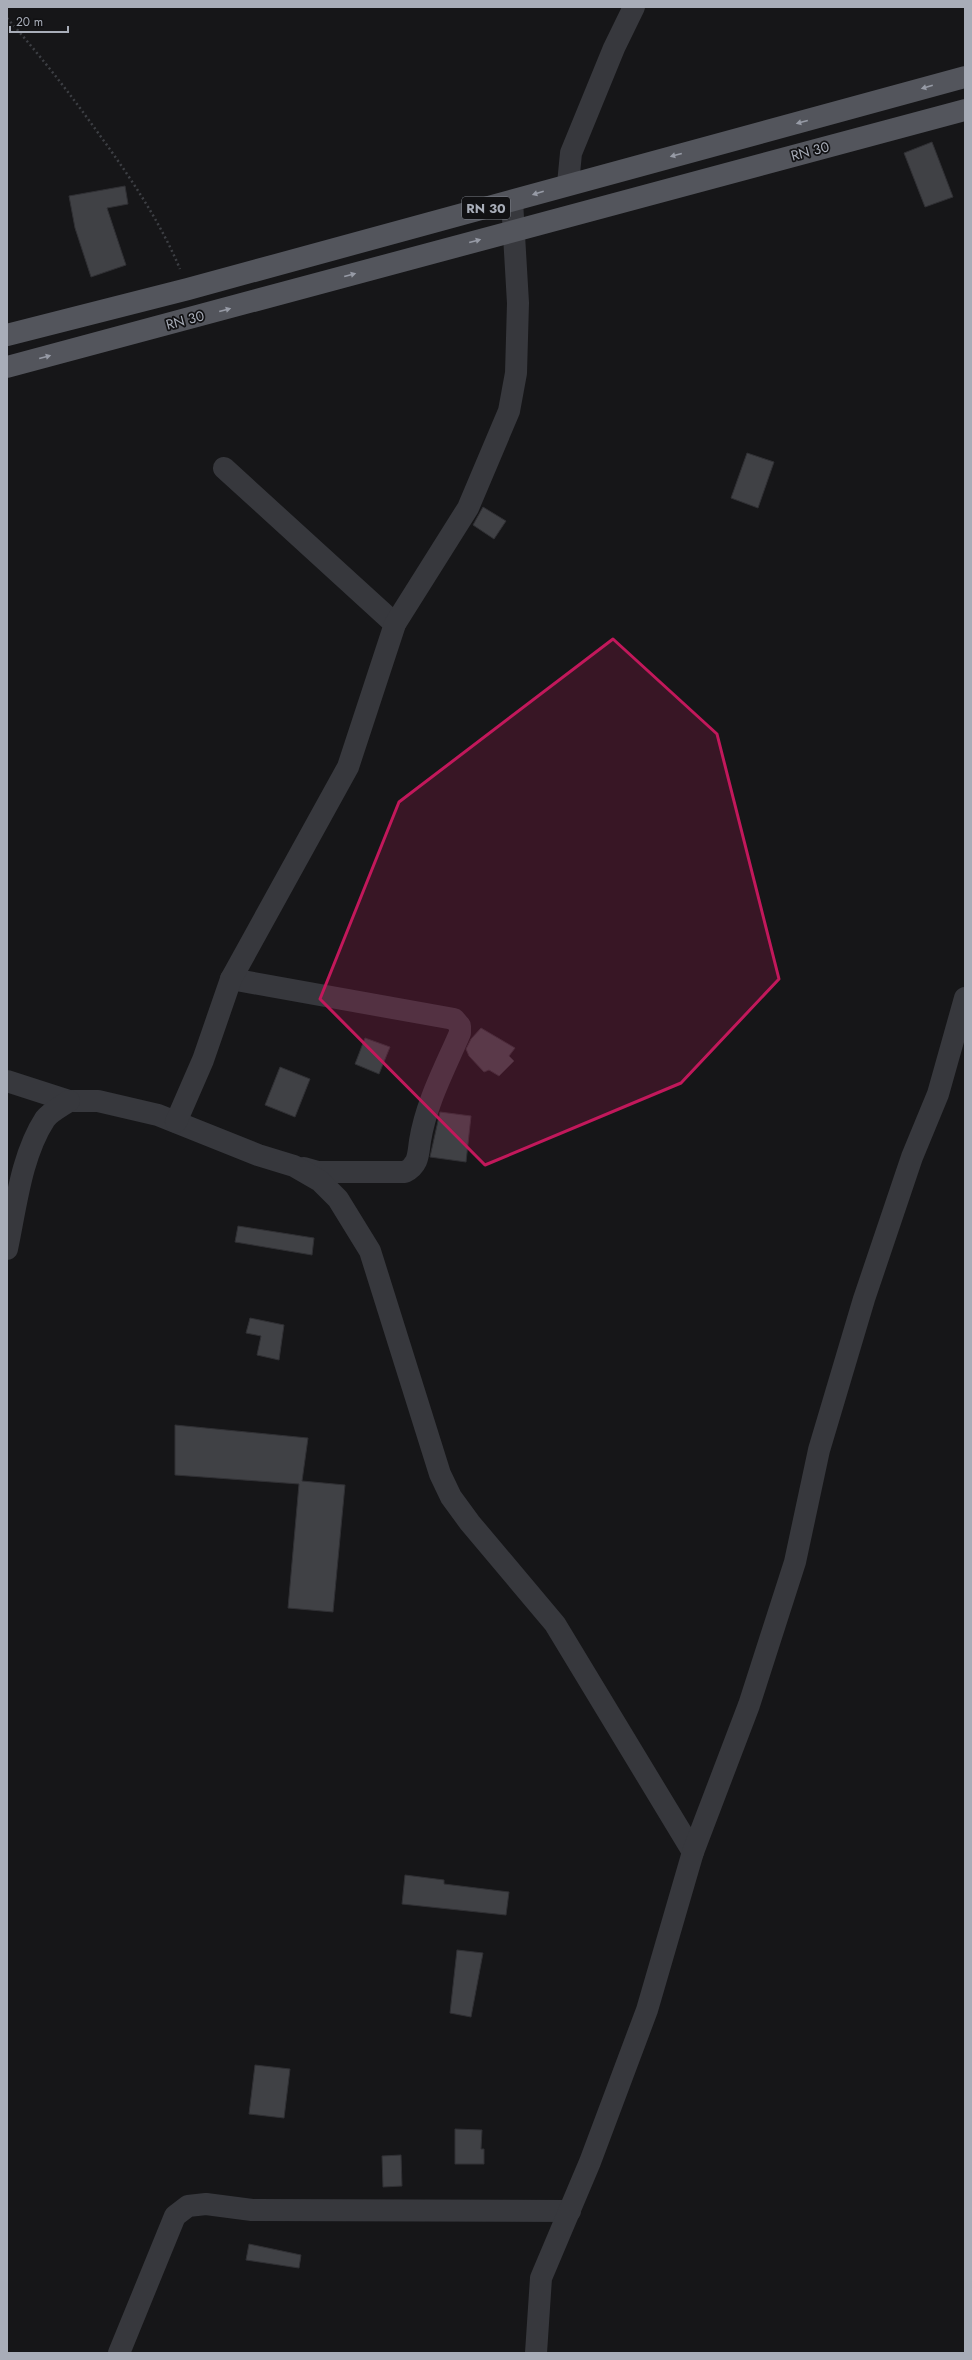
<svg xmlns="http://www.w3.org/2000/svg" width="972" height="2360" font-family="Jost,sans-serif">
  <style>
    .building { fill: #404145; stroke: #303034 }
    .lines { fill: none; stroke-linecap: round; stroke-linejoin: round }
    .path { stroke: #3d3f44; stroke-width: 2.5; stroke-dasharray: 2 3; stroke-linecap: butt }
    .minor { stroke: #37383d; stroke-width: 22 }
    .major { stroke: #53555c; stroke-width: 22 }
    .oneway { fill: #979ba6 }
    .marked { fill: #c2185b; fill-opacity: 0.2; stroke: #c2185b; stroke-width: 3; stroke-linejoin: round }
    .labels { text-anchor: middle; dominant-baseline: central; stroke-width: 3.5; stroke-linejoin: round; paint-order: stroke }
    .shield { fill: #111113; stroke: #7b7e86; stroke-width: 1 }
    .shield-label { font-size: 13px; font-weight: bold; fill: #a8adb8 }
    .street-label { font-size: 14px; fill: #a8adb8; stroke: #111113 }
  </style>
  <rect width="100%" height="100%" fill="#161618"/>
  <g class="building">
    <path d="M932,142L953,197L925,207L904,153Z"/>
    <path d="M125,186L128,204L107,208L126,265L91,277L75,228L69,196Z"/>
    <path d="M747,453L774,462L758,508L731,498Z"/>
    <path d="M483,507L506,521L494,539L473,525Z"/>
    <path d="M481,1028L515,1048L509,1056L514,1061L499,1076L489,1070L484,1072L469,1056L466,1049L471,1039Z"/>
    <path d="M365,1038L390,1047L379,1074L355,1064Z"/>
    <path d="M280,1067L310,1079L295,1117L265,1105Z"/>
    <path d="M440,1112L471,1116L466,1162L430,1157Z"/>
    <path d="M238,1226L314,1238L312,1255L235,1242Z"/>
    <path d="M250,1318L284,1325L279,1360L257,1355L261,1336L246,1333Z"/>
    <path d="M175,1425L308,1438L302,1481L345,1485L333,1612L288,1608L299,1484L175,1475Z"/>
    <path d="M405,1875L444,1880V1884L509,1892L506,1915L402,1904Z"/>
    <path d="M457,1950L483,1953L471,2017L450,2013Z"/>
    <path d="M255,2065L290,2069L284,2118L249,2114Z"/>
    <path d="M455,2129L482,2130L481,2149H484V2164H455Z"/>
    <path d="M401,2155L402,2186L383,2187L382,2156Z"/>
    <path d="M249,2244L301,2255L299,2268L246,2260Z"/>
  </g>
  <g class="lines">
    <path class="path" d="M7,18C39,54 68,91 96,130C128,174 159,219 180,269"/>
    <g class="minor">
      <path d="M568,184L571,153L614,48L634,7"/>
      <path d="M224,468L395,624"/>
      <path d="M231,979L454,1019L460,1026V1033C445,1068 426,1103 420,1141C418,1154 419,1165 405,1172H318L304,1168"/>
      <path d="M7,1081L69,1101H98L158,1115L258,1155L294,1166L320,1181L338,1199L370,1251L440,1474L451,1497L470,1523L555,1624L693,1852"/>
      <path d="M176,1122L203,1060L231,979L348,767L395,624L468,508L509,411L516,373L518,303L512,201"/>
      <path d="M7,1249C16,1207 21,1156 45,1119C50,1112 62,1106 69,1101"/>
      <path d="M119,2353L175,2216L188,2206L206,2204L252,2210L570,2211"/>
      <path d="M536,2353L541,2278L590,2162L647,2010L693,1852L749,1705L795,1562L819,1450L864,1299L912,1157L938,1094L965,998"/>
    </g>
    <g class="major">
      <path d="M7,335L188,289L965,77"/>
      <path d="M7,367L965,110"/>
    </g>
  </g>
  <defs><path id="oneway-solid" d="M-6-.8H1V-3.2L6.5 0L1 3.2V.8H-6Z"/></defs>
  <g class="oneway">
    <use href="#oneway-solid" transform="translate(927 87) rotate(164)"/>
    <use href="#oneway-solid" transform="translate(802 122) rotate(165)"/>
    <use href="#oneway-solid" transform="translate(676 155) rotate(165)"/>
    <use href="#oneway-solid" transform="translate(538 193) rotate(163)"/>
    <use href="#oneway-solid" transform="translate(475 241) rotate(-15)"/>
    <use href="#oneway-solid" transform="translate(350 275) rotate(-15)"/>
    <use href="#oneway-solid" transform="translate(225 310) rotate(-15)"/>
    <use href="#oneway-solid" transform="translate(45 357) rotate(-15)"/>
  </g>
  <path class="marked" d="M613,639L717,734L779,979L681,1083L485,1165L320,999L399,802Z"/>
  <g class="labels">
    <rect class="shield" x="462" y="197" width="48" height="22" rx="3"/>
    <g class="shield-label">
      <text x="486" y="208">RN 30</text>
    </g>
    <g class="street-label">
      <text transform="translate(810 151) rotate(-15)">RN 30</text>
      <text transform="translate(185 320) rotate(-15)">RN 30</text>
    </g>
  </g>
  <rect width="972" height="2360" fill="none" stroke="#a8adb8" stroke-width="16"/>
  <path d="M10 26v6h58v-6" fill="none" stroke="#a8adb8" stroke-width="2"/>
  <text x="16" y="26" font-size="12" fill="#a8adb8" stroke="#111113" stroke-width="3" paint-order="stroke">20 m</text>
</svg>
